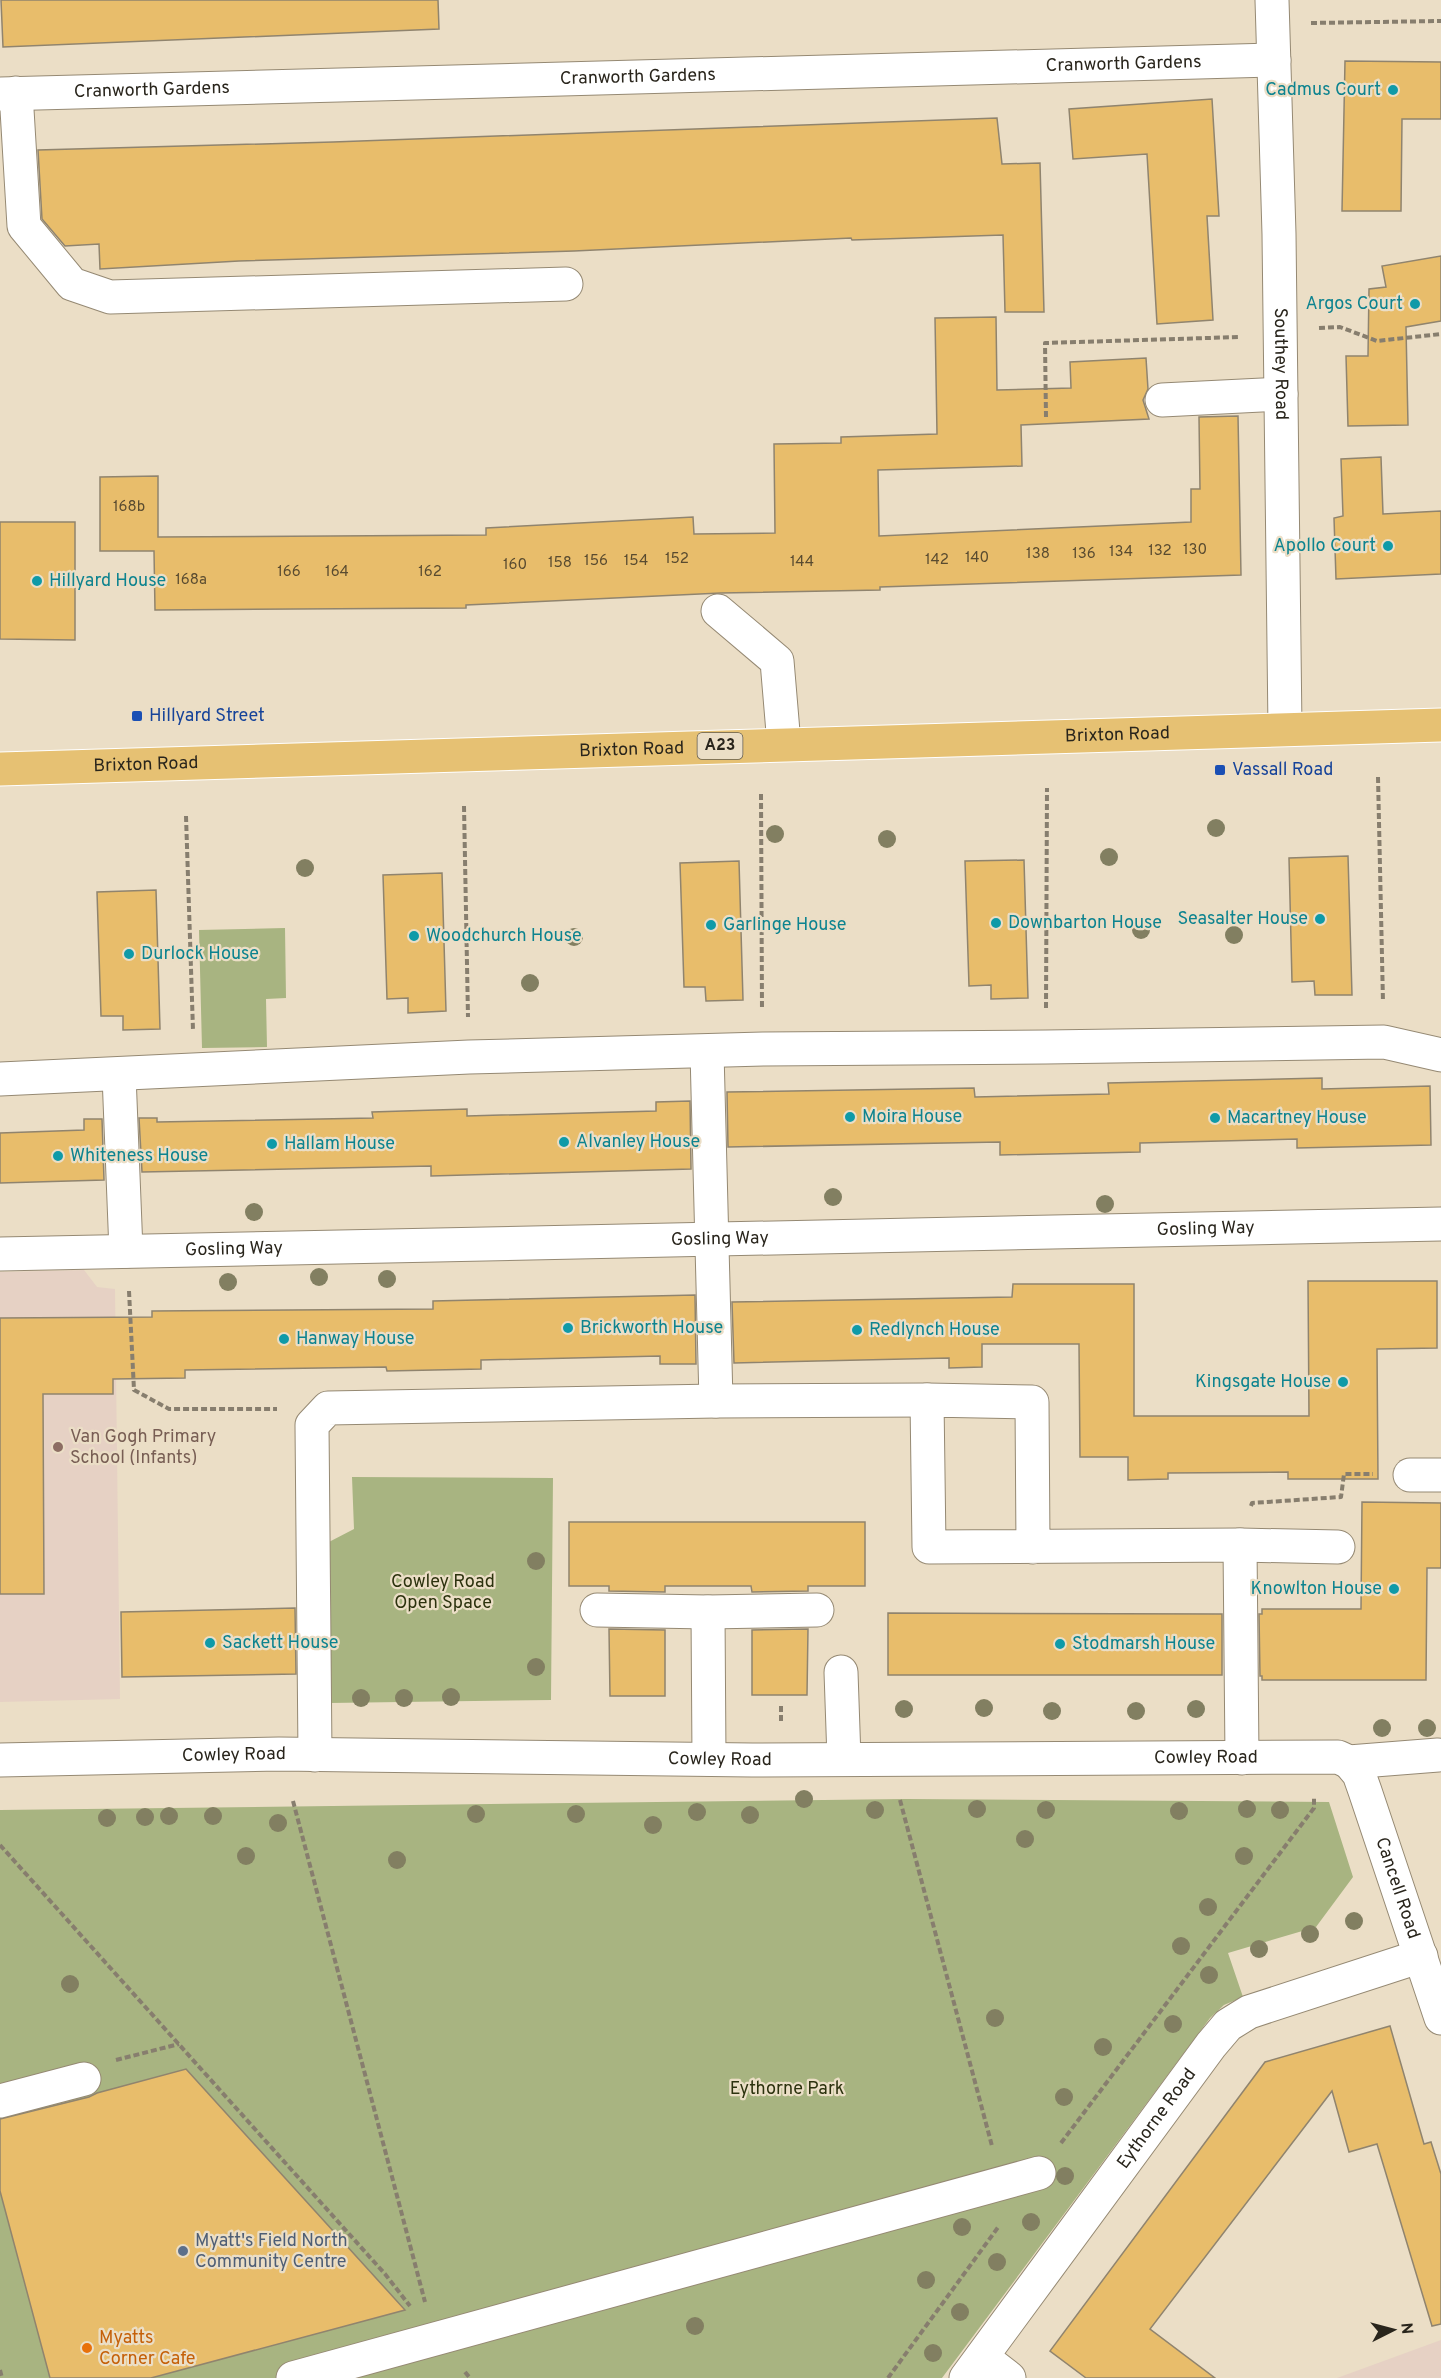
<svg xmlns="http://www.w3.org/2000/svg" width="1441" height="2378" font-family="Overpass,sans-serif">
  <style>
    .education { fill: #e6d1c4 }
    .green { fill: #a8b481 }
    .building { fill: #e8bd6b; stroke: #90846e; stroke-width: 1.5 }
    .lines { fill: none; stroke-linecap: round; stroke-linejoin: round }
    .minor-casing { stroke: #958973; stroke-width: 35 }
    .highway-casing { stroke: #fff; stroke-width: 35 }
    .path { stroke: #877e6e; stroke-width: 4; stroke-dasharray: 6 3; stroke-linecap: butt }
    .minor { stroke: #fff; stroke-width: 33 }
    .highway { stroke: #e6c173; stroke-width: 33 }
    .tree { fill: #827f61 }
    .culture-dot { fill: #0f9aa8; stroke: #ebdec6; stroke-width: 2 }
    .transit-dot { fill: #1a4fb4; stroke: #ebdec6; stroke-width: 2 }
    .education-dot { fill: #8d6e63; stroke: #ebdec6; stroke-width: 2 }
    .service-dot { fill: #5c6f8a; stroke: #ebdec6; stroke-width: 2 }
    .food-dot { fill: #e8710a; stroke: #ebdec6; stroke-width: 2 }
    .labels { text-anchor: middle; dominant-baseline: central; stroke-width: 4.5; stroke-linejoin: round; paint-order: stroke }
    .number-label { font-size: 15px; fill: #594b30 }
    .shield { fill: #ebdec6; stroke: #635c4f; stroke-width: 1.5 }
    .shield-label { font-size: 16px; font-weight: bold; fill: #29251c }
    .street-label { font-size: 18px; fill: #29251c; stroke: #ebdec6 }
    .culture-label { font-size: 18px; fill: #0d838f; stroke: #ebdec6; text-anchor: start }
    .transit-label { font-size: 18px; fill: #164399; stroke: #ebdec6; text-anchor: start }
    .education-label { font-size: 18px; fill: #785e54; stroke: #ebdec6; text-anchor: start }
    .park-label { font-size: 18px; fill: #2c320e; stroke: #ebdec6 }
    .service-label { font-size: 18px; fill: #4e5e75; stroke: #ebdec6; text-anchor: start }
    .food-label { font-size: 18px; fill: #c56008; stroke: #ebdec6; text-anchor: start }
  </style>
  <rect width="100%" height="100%" fill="#ebdec6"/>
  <g class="education">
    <path d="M84,1270L97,1287L115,1289L120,1699L0,1702V1272Z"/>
    <path d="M1441,2340V2378H1337Z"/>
  </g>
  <g class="green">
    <path d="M285,928L286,998L266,999L267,1047L202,1048L199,930Z"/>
    <path d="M352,1477L553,1478L551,1700L329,1703L327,1543L354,1529Z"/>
    <path d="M906,1799L1329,1802L1353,1877L1316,1927L1228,1953L1243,1997L1224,2005L1210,2018L942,2378H0V1810Z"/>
  </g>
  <g class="building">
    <path d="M1,0H438L439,29L3,47Z"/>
    <path d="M1345,61L1441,62V119H1402L1401,211H1342Z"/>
    <path d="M1212,99L1219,216H1207L1213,320L1157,324L1147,154L1073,159L1069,109Z"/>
    <path d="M997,118L1002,164L1040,163L1044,312H1005L1003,235L852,240L851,238L574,251L239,261L100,269L99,244L65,246L42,219L38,150L333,142Z"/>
    <path d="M1441,256V321L1406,327L1408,425L1348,426L1346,356H1368L1369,289L1386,287L1382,266Z"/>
    <path d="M996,317L997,390L1071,388L1070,362L1146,358L1148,389L1143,400L1149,419L1021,425L1022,466L878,470L879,536L1191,522V489H1200L1199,417L1238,416L1241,575L880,587V590L721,593L466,605V608L155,610L154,551H100V477L158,476V537L486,535V528L693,517L694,534L775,533L774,444L841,443V437L937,434L935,318Z"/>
    <path d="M1381,457L1383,514L1441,511V574L1336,579L1334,518L1343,516L1341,459Z"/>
    <path d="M0,522H75V640L0,639Z"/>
    <path d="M1348,856L1352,995H1315L1314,981L1292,982L1289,858Z"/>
    <path d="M1024,860L1028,998L991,999V985L969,986L965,861Z"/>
    <path d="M739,861L743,1000L706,1001L705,987H684L680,863Z"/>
    <path d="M442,873L446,1011L408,1013V998L387,999L383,875Z"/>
    <path d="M156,890L160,1029L123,1030V1016H101L97,892Z"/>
    <path d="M1322,1078V1089L1430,1086L1431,1145L1297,1148V1139L1140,1143V1152L1000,1155V1142L728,1147L727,1092L974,1088L975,1097L1109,1094L1108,1083Z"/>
    <path d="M690,1101L691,1169L431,1176V1166L142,1172L139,1118H157V1122L373,1118L372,1112L467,1109V1116L656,1111V1102Z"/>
    <path d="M84,1119H102L104,1180L0,1183V1133L84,1130Z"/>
    <path d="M1308,1281H1437V1348L1377,1349L1378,1479H1288V1472L1168,1473V1479L1128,1480V1457H1080L1079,1344H982V1367L949,1368V1358L734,1363L732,1302L1012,1297L1013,1284H1134V1416H1309Z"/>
    <path d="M695,1295L696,1364H660V1356L481,1360V1369L387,1371L386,1367L185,1370V1378L113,1379V1394H43L44,1594H0V1318L152,1317V1311L433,1309V1301Z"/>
    <path d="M1362,1502L1441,1503V1568H1427L1426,1680H1262V1676H1260L1259,1614H1262V1609H1361Z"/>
    <path d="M569,1522H865V1586H808V1591L752,1592L751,1586H665V1592L609,1591V1586H569Z"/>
    <path d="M295,1608L296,1674L122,1677L121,1612Z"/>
    <path d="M888,1613L1222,1614V1675H888Z"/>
    <path d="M609,1629L665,1630V1696H610Z"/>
    <path d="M808,1629L807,1695H752V1630Z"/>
    <path d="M1390,2026L1424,2144L1431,2142L1441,2174V2324L1432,2326L1377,2144L1349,2152L1332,2091L1150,2329L1215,2378H1086L1050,2351L1265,2062Z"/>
    <path d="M186,2069L405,2310L151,2378H50L0,2191V2119L89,2097L97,2093Z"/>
  </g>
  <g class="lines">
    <g class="minor-casing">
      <g id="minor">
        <path id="s1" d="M1272,0L1279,234L1285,729"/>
        <path d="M16,93L24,226L72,284L110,297L566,284"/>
        <path id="s2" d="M0,94L1274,60"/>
        <path d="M1162,400L1281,394"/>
        <path d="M718,611L777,661L784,744"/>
        <path d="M707,1052L716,1401"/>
        <path d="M119,1075L126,1251"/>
        <path d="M0,1079L469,1057L763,1049L1046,1047L1384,1042L1441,1055"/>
        <path id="s3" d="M0,1254L1441,1224"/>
        <path d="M1410,1475H1441"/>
        <path d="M1240,1545L1242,1758"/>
        <path d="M1033,1547L1032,1402L927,1400L929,1547L1240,1545L1338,1547"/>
        <path d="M597,1610L708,1612L817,1610"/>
        <path d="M708,1612L709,1759"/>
        <path d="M841,1672L844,1759"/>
        <path d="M315,1755L312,1425L328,1408L716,1401L927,1400"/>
        <path id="s4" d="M0,1760L279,1754L752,1760L1338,1757L1349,1762L1438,1755"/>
        <path id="s5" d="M1349,1762L1359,1774L1365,1791L1441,2018"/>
        <path d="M0,2101L84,2079"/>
        <path d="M982,2357L1009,2378"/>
        <path d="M293,2378L1039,2173"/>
        <path id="s6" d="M966,2378L1211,2045L1228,2025L1249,2012L1421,1956"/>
      </g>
    </g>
    <g class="highway-casing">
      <g id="highway">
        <path id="s7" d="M0,769L1441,725"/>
      </g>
    </g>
    <g class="path">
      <path d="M1311,23L1441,21"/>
      <path d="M1319,328L1340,327L1377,341L1441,334"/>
      <path d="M1046,417L1045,343L1240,337"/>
      <path d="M1378,777L1383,1002"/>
      <path d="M761,794L762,1009"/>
      <path d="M464,806L468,1017"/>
      <path d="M186,816L193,1030"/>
      <path d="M1046,1008L1047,788"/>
      <path d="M129,1291L134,1390L169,1409H277"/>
      <path d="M1251,1506L1252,1503L1341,1497L1344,1474H1373"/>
      <path d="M781,1721V1706"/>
      <path d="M900,1800L992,2146"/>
      <path d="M293,1801L425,2302"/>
      <path d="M0,1845L385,2274L410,2306"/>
      <path d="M116,2060L179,2044"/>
      <path d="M1061,2143L1314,1808V1797"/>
      <path d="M0,2370L2,2378"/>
      <path d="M465,2372L470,2378"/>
      <path d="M888,2378L999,2226"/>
    </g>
    <use href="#minor" class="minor"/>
    <use href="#highway" class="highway"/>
  </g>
  <g class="tree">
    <circle cx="1216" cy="828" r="9"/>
    <circle cx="775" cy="834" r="9"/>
    <circle cx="887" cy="839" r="9"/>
    <circle cx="1109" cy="857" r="9"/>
    <circle cx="305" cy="868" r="9"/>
    <circle cx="1141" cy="930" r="9"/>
    <circle cx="1234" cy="935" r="9"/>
    <circle cx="574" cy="937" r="9"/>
    <circle cx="530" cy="983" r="9"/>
    <circle cx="833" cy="1197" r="9"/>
    <circle cx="1105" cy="1204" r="9"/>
    <circle cx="254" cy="1212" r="9"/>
    <circle cx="319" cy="1277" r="9"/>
    <circle cx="387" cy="1279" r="9"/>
    <circle cx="228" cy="1282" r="9"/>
    <circle cx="536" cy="1561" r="9"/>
    <circle cx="536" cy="1667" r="9"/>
    <circle cx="451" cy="1697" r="9"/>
    <circle cx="361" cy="1698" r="9"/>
    <circle cx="404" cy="1698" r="9"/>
    <circle cx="984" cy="1708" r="9"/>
    <circle cx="904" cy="1709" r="9"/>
    <circle cx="1196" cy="1709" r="9"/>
    <circle cx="1052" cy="1711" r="9"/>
    <circle cx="1136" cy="1711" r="9"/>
    <circle cx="1382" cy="1728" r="9"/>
    <circle cx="1427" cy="1728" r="9"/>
    <circle cx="804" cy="1799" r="9"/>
    <circle cx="977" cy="1809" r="9"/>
    <circle cx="1247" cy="1809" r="9"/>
    <circle cx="875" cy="1810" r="9"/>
    <circle cx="1046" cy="1810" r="9"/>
    <circle cx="1280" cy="1810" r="9"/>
    <circle cx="1179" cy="1811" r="9"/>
    <circle cx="697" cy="1812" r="9"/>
    <circle cx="476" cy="1814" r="9"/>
    <circle cx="576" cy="1814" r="9"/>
    <circle cx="750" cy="1815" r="9"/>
    <circle cx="169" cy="1816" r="9"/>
    <circle cx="213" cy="1816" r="9"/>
    <circle cx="145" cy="1817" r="9"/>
    <circle cx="107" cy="1818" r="9"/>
    <circle cx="278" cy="1823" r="9"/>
    <circle cx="653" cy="1825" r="9"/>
    <circle cx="1025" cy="1839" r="9"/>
    <circle cx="246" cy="1856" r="9"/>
    <circle cx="1244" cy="1856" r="9"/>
    <circle cx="397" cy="1860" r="9"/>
    <circle cx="1208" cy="1907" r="9"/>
    <circle cx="1354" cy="1921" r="9"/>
    <circle cx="1310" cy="1934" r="9"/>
    <circle cx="1181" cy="1946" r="9"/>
    <circle cx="1259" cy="1949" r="9"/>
    <circle cx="1209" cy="1975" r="9"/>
    <circle cx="70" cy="1984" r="9"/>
    <circle cx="995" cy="2018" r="9"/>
    <circle cx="1173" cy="2024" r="9"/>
    <circle cx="1103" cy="2047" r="9"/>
    <circle cx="1064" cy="2097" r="9"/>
    <circle cx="1065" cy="2176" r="9"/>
    <circle cx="1031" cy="2222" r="9"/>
    <circle cx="962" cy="2227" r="9"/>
    <circle cx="997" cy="2262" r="9"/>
    <circle cx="926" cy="2280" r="9"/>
    <circle cx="960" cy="2312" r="9"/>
    <circle cx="695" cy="2326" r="9"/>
    <circle cx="933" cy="2353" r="9"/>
  </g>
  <g class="culture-dot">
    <circle cx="1393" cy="90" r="6"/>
    <circle cx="1415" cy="304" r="6"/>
    <circle cx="1388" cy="546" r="6"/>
    <circle cx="37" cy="581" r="6"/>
    <circle cx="1320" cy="919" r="6"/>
    <circle cx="996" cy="923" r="6"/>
    <circle cx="711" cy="925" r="6"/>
    <circle cx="414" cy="936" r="6"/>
    <circle cx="129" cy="954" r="6"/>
    <circle cx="850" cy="1117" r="6"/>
    <circle cx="1215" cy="1118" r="6"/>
    <circle cx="564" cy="1142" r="6"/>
    <circle cx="272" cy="1144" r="6"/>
    <circle cx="58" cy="1156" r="6"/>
    <circle cx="568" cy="1328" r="6"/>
    <circle cx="857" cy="1330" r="6"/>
    <circle cx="284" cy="1339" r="6"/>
    <circle cx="1343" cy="1382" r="6"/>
    <circle cx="1394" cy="1589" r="6"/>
    <circle cx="210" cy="1643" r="6"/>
    <circle cx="1060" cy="1644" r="6"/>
  </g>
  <g class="transit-dot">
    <rect x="131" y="710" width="12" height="12" rx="3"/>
    <rect x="1214" y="764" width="12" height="12" rx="3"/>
  </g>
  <circle class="education-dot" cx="58" cy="1447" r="6"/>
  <circle class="service-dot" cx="183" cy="2251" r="6"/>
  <circle class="food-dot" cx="87" cy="2348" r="6"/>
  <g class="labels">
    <g class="number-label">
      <text x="129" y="507">168b</text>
      <text x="1195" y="550">130</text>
      <text x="1160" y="551">132</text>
      <text x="1121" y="552">134</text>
      <text x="1038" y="554">138</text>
      <text x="1084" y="554">136</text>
      <text x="977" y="558">140</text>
      <text x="677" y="559">152</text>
      <text x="937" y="560">142</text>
      <text x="596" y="561">156</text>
      <text x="636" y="561">154</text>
      <text x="802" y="562">144</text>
      <text x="560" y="563">158</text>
      <text x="515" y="565">160</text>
      <text x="289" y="572">166</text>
      <text x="337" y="572">164</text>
      <text x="430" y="572">162</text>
      <text x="191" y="580">168a</text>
    </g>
    <rect class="shield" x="697.5" y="733" width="45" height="26" rx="4.5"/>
    <g class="shield-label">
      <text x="720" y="746">A23</text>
    </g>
    <g class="street-label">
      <text stroke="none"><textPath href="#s2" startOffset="1124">Cranworth Gardens</textPath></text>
      <text stroke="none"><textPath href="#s2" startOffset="638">Cranworth Gardens</textPath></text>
      <text stroke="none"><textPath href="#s2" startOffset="152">Cranworth Gardens</textPath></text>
      <text stroke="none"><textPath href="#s1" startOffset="364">Southey Road</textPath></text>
      <text stroke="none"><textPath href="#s7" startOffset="1118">Brixton Road</textPath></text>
      <text stroke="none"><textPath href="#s7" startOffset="632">Brixton Road</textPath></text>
      <text stroke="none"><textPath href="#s7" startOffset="146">Brixton Road</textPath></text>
      <text stroke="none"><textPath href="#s3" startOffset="1206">Gosling Way</textPath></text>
      <text stroke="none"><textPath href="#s3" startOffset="720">Gosling Way</textPath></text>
      <text stroke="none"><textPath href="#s3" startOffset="234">Gosling Way</textPath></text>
      <text stroke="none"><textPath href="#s4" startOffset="234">Cowley Road</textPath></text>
      <text stroke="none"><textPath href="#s4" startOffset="1206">Cowley Road</textPath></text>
      <text stroke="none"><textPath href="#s4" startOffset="720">Cowley Road</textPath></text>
      <text stroke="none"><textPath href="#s5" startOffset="136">Cancell Road</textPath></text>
      <text stroke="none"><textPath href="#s6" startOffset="322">Eythorne Road</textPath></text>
    </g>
    <g class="culture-label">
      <text x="1381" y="90" text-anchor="end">Cadmus Court</text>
      <text x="1403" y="304" text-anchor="end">Argos Court</text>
      <text x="1376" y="546" text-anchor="end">Apollo Court</text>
      <text x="49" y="581">Hillyard House</text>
      <text x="1308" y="919" text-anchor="end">Seasalter House</text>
      <text x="1008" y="923">Downbarton House</text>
      <text x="723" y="925">Garlinge House</text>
      <text x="426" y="936">Woodchurch House</text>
      <text x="141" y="954">Durlock House</text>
      <text x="862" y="1117">Moira House</text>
      <text x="1227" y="1118">Macartney House</text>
      <text x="576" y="1142">Alvanley House</text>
      <text x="284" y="1144">Hallam House</text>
      <text x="70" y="1156">Whiteness House</text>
      <text x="580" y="1328">Brickworth House</text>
      <text x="869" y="1330">Redlynch House</text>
      <text x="296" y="1339">Hanway House</text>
      <text x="1331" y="1382" text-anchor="end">Kingsgate House</text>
      <text x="1382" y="1589" text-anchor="end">Knowlton House</text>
      <text x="222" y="1643">Sackett House</text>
      <text x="1072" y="1644">Stodmarsh House</text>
    </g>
    <g class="transit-label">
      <text x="149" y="716">Hillyard Street</text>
      <text x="1232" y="770">Vassall Road</text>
    </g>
    <g class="education-label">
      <text x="70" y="1437">Van Gogh Primary<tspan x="70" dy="21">School (Infants)</tspan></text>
    </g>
    <g class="park-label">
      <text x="443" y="1582">Cowley Road<tspan x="443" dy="21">Open Space</tspan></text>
      <text x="787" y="2089">Eythorne Park</text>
    </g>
    <g class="service-label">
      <text x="195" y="2241">Myatt's Field North<tspan x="195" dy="21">Community Centre</tspan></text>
    </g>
    <g class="food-label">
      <text x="99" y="2338">Myatts<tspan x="99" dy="21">Corner Cafe</tspan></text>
    </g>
  </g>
  <g transform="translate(1393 2330) rotate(84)" stroke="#ebdec6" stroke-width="4.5" paint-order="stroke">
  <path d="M0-4.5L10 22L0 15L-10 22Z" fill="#29251c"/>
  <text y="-9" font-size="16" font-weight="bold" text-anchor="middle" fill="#29251c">N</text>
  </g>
</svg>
